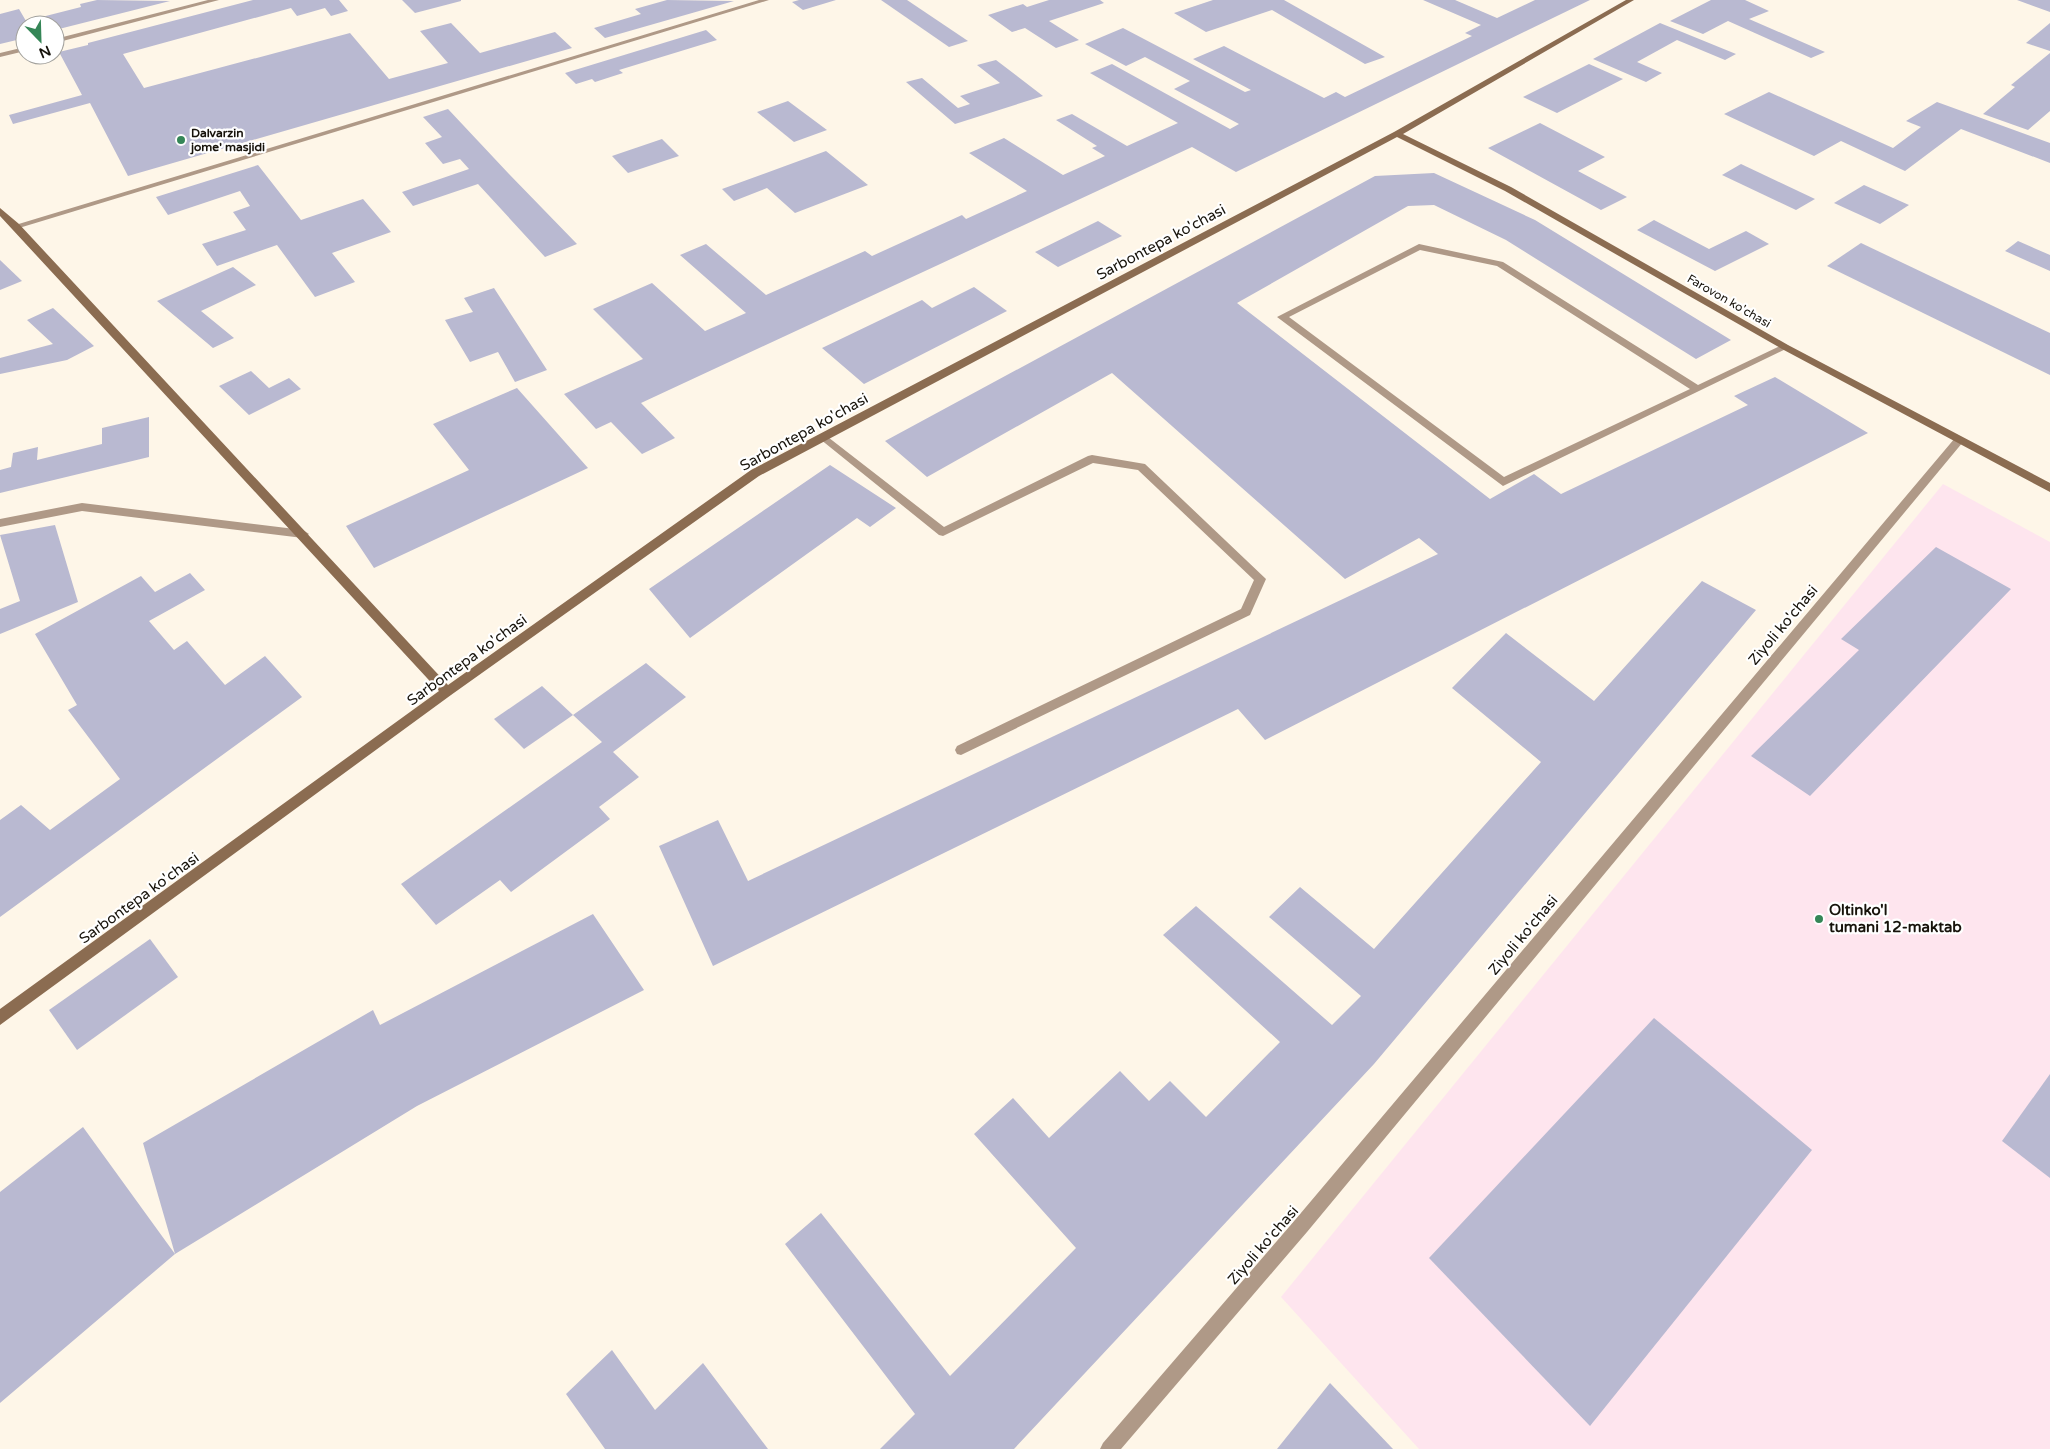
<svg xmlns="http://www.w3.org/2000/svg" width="2050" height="1449" font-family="'Varela Round',sans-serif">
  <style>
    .education { fill: #fee5ee }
    .building { fill: #b9b9d1 }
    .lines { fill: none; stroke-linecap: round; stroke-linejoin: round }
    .lane { fill: #af9987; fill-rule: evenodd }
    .street { fill: #af9987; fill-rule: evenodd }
    .secondary { fill: #8b6c51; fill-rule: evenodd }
    .poi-dot { fill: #358657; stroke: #fff; stroke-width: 2 }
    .labels { text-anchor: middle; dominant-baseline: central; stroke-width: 4.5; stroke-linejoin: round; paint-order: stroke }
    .far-poi-label { font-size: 12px; font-weight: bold; fill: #17130b; stroke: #fff; text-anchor: start }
    .far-street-label { font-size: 12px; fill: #17130b; stroke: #fff }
    .street-label { font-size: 15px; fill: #17130b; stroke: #fff }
    .poi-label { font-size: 15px; font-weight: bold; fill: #17130b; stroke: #fff; text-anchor: start }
  </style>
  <rect width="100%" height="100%" fill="#fef6e8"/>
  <path class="education" d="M1943,484L2050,542V1449H1419L1281,1297Z"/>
  <g class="building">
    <path d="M97,0L170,1L55,30V25H25V38L0,44V14L19,9L26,21L81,7L80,4Z"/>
    <path d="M253,0H339L348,11L331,16L325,8L297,16L291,8L123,54L144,88L350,33L389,79L448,63L420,31L451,23L480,53L555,32L572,48L128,176L90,103L13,124L9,115L82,95L59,52L88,45V43Z"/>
    <path d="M402,0H461V1L415,13Z"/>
    <path d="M667,0L734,1L605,38L594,28L641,14L635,9Z"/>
    <path d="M799,0H836L803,10L792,2Z"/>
    <path d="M881,0H907L968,41L949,47Z"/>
    <path d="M1049,0H1100L1104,3L1049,21L1079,40L1056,48L1025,28L1012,32L988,15L1023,4L1027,7Z"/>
    <path d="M1213,0H1284L1385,57L1365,64L1272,10L1206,32L1174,13Z"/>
    <path d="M1423,0H1455L1497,18L1535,0H1590L1236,172L1192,147L641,403L675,438L642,454L611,422L596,429L564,394L643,359L593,309L652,283L705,331L746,313L680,255L706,244L766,295L865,251L872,256L962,215L966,219L1027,191L969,153L1004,138L1063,175L1105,156L1092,148L1097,146L1056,120L1072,114L1127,146L1178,123L1090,73L1112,64L1230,129L1239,124L1174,89L1190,81L1145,57L1126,66L1085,44L1123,28L1245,92L1251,90L1193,59L1224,46L1324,98L1336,92L1345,97L1472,36L1465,33L1481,25Z"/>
    <path d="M1711,0H1745L1769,11L1749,19L1825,52L1811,58L1728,21L1703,34L1670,21Z"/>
    <path d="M2017,0H2050V12Z"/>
    <path d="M1660,23L1736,54L1725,60L1677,40L1637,62L1662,73L1646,82L1593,59Z"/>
    <path d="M2050,23V51L2026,43Z"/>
    <path d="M706,30L717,40L619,70L623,73L595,82L592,79L576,84L565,73Z"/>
    <path d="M2050,53V111L2028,130L1983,114L2015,87L2011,85Z"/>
    <path d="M996,60L1043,96L955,124L906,82L922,78L958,108L970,104L960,96L1000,83L977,65Z"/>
    <path d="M1589,64L1623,79L1557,113L1523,97Z"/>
    <path d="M1769,92L1893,148L1921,127L1906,121L1937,102L2050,143V163L1961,129L1905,171L1841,141L1814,156L1724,114Z"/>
    <path d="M788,101L827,130L794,142L757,112Z"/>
    <path d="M448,109L509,174L577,244L545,257L478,184L413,206L402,192L469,169L460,159L443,164L425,143L442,137L423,117Z"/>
    <path d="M1540,123L1605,157L1578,171L1627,197L1601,210L1488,148Z"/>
    <path d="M662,139L679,156L628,173L612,156Z"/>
    <path d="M826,151L868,185L795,213L767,188L734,201L722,189Z"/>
    <path d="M1741,164L1815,199L1796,210L1722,175Z"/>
    <path d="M258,165L301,220L363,199L391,232L332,253L355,282L315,297L277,245L217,266L202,244L246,230L233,212L250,206L240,191L168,215L156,197Z"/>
    <path d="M1434,173L1535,220L1731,340L1696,359L1506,240L1434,205L1408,206L1237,303L1490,499L1534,474L1561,494L1748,405L1734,396L1775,377L1868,433L1265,740L1238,709L713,966L659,846L718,820L748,881L1438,554L1419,538L1345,579L1112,373L927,477L885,441L1375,176Z"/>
    <path d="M1864,185L1909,205L1880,224L1834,203Z"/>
    <path d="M1654,220L1709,249L1746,231L1769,244L1715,271L1637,230Z"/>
    <path d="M1098,221L1122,236L1058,267L1035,252Z"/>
    <path d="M2018,241L2050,255V271L2005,251Z"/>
    <path d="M1861,243L2050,333V375L1827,266Z"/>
    <path d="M0,260L22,281L0,290Z"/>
    <path d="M233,267L256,285L201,311L234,338L213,348L157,301Z"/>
    <path d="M974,287L1007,311L864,384L822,348L922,300L932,308Z"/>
    <path d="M494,288L547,370L515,382L498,352L470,362L445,320L473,312L464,298Z"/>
    <path d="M53,308L94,346L67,360L0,374V358L53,344L27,320Z"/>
    <path d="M251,371L269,388L289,378L301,389L249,415L219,386Z"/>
    <path d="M517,388L588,468L374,568L346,526L469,470L433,424Z"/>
    <path d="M149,417V457L0,493V470L11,467L13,453L38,447L37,460L102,444V428Z"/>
    <path d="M830,465L896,508L870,527L857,518L690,638L649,589Z"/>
    <path d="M55,525L78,602L0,634V609L20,601L0,535Z"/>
    <path d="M1936,547L2011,589L1810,796L1751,756L1859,650L1841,639Z"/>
    <path d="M190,573L205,590L149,621L174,650L187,641L225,685L265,656L302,697L0,917V820L21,805L50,830L120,779L68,710L77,705L35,634L141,576L155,592Z"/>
    <path d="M1702,581L1756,610L1374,1064L1014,1449H880L915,1414L785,1244L821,1213L950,1376L1076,1248L974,1134L1013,1098L1049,1138L1120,1071L1149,1101L1170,1081L1206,1117L1280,1042L1163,935L1196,906L1332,1025L1361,996L1269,917L1300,887L1374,949L1541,762L1452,688L1506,633L1594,701Z"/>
    <path d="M646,663L686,697L613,752L639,777L599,807L610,819L511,892L500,880L436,925L401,884L602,742L573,715Z"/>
    <path d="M542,686L573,715L524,749L494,719Z"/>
    <path d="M593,914L644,990L417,1106L175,1254L0,1403V1192L83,1127L175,1254L143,1143L373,1010L380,1025Z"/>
    <path d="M150,939L178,977L77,1050L49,1010Z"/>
    <path d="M1654,1018L1812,1150L1590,1426L1429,1258Z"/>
    <path d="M2050,1074V1178L2002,1141Z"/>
    <path d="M612,1350L655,1410L703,1363L768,1449H605L566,1394Z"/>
    <path d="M1330,1383L1393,1449H1277Z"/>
  </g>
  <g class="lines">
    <g class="lane">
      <path d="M208,0H219L55,43V39Z"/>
      <path d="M759,0H769L19,228L12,226Z"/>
      <path d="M25,47V51L0,57V53Z"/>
      <path d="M1419,244L1503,262L1698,385L1782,345L1785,344L1790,347L1503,486L1277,317ZM1420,250L1497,266L1690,389L1504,477L1289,317Z"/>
      <path d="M824,434L944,527L1088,456L1092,455L1145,464L1266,579L1250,615L961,755L957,754L955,750L957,746L1241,609L1254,580L1138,470L1093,463L943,536L939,535L820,439L819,437L820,435Z"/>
      <path d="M1959,437L1963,438L1964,440L1963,442L1307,1232L1121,1449H1100L1103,1443L1295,1220L1955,438Z"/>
    </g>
    <path class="street" d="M82,503L303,530L309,534L303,538L82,511L0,527V519Z"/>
    <path class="secondary" d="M1626,0H1634L1403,134L1511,187L1788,345L2050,483V492L1782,349L1505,191L1397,137L759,476L451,695L0,1025V1009L439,691L0,216V208L19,224L448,685L751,470L1394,132Z"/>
  </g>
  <g class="poi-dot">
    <circle cx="181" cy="140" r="5"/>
    <circle cx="1819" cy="919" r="5"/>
  </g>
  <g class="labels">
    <g class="far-poi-label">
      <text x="191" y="133">Dalvarzin<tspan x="191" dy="14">jome' masjidi</tspan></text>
    </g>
    <g class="far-street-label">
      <text transform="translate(1729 301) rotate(30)">Farovon ko'chasi</text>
    </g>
    <g class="street-label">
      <text transform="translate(1161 242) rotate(-28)">Sarbontepa ko'chasi</text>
      <text transform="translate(804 432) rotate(-29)">Sarbontepa ko'chasi</text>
      <text transform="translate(1783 625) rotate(-50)">Ziyoli ko'chasi</text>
      <text transform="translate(467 660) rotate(-36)">Sarbontepa ko'chasi</text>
      <text transform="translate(139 898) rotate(-36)">Sarbontepa ko'chasi</text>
      <text transform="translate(1523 935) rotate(-50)">Ziyoli ko'chasi</text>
      <text transform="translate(1263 1245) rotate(-49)">Ziyoli ko'chasi</text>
    </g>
    <g class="poi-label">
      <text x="1829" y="910">Oltinko'l<tspan x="1829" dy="17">tumani 12-maktab</tspan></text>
    </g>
  </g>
  <g transform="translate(40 40) rotate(157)"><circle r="24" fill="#ffffff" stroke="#a2a19d"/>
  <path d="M0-4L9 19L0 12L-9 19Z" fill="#358657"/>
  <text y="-8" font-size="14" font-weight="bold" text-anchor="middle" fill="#17130b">N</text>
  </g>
</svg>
